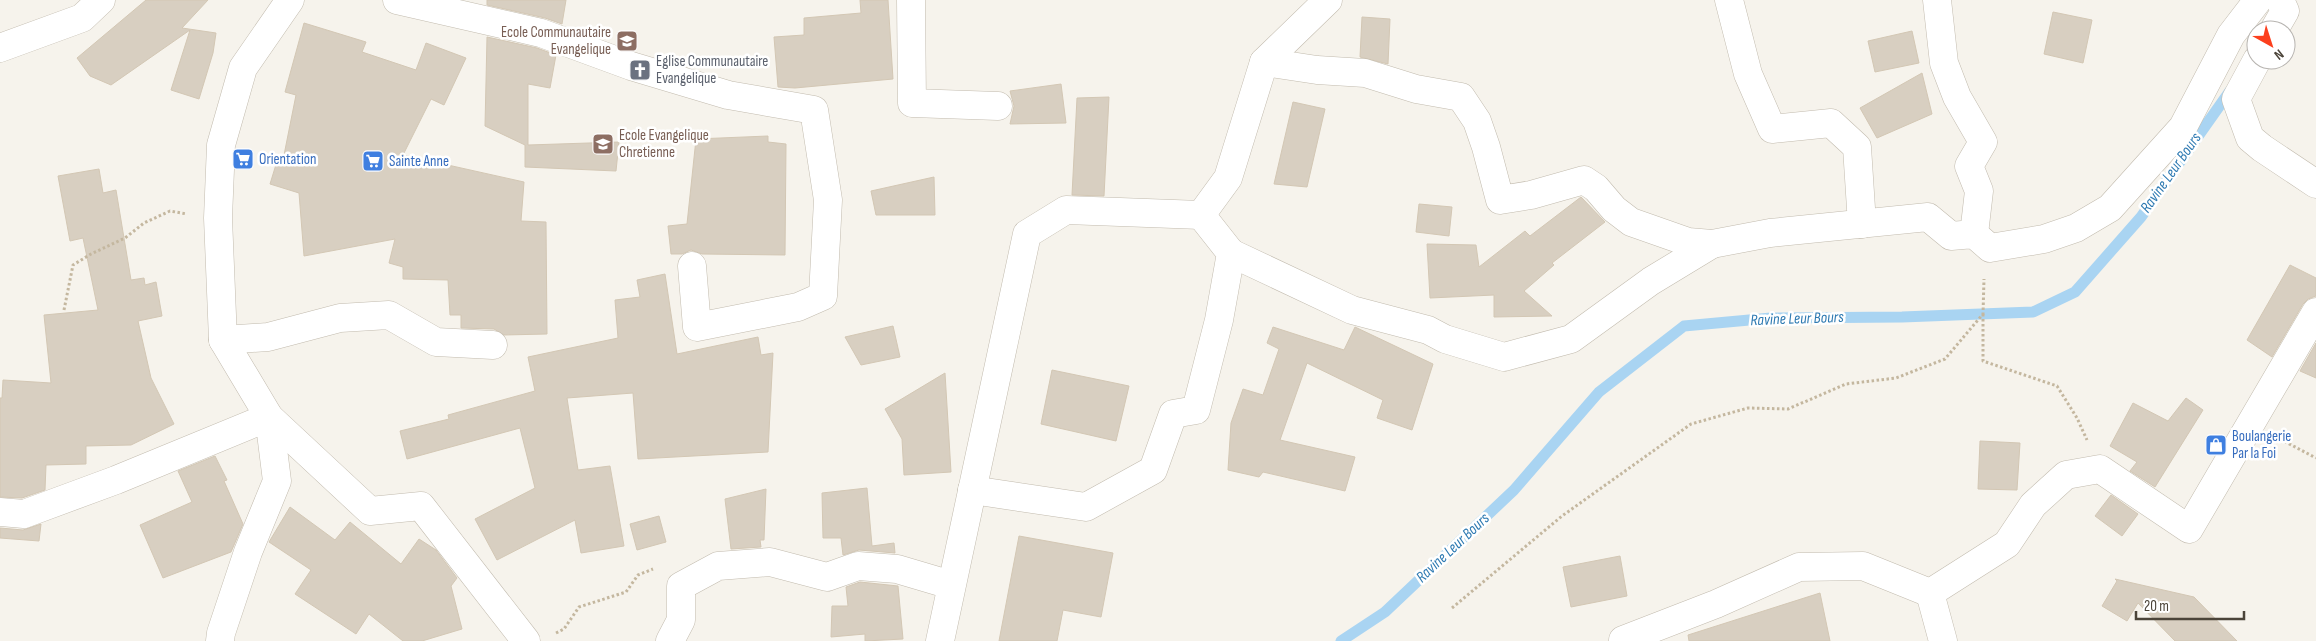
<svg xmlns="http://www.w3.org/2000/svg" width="2316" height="641" font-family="'Sofia Sans Condensed',sans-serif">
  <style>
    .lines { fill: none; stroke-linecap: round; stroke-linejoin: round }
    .stream { stroke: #a9d4f2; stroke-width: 11 }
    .building { fill: #d8cfc1; stroke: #d3c7b4 }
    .street-casing { stroke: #c2bbae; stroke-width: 29 }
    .path { stroke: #c4b79f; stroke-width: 3; stroke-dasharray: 2.5 2.5; stroke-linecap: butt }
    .street { stroke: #fff; stroke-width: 28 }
    .labels { text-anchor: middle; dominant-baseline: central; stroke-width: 5; stroke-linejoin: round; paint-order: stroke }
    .education-label { font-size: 15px; fill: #785e54; stroke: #fff; text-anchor: end }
    .worship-label { font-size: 15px; fill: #5b616d; stroke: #fff; text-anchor: start }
    .shop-label { font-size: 15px; fill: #366cbe; stroke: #fff; text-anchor: start }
    .water-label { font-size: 16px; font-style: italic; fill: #2e7ab2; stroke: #fff }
  </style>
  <rect width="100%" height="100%" fill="#f6f3ec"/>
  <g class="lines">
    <path class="stream" d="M1341,641L1385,612L1514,490L1599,392L1684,326L1771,318L1902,317L2033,312L2075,292L2141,217L2230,91"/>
  </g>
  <g class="building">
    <path d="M146,0H208L182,28L216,33L213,53L199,99L171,90L190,30L111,85L90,76L77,58Z"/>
    <path d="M487,0H566L562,24L545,18L487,5Z"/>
    <path d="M860,0H888L893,79L795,88L778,87L774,37L804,35V18L861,13Z"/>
    <path d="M2053,12L2092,20L2083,63L2044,54Z"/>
    <path d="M1362,17L1390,19L1388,64L1360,57Z"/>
    <path d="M304,23L366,42L362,52L416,70L426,43L466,58L444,105L431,99L403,155L524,182L521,221L546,222L547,334L504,335L494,329L461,328V315H450L448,280L403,279V267L389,263L395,239L304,256L299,193L270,184L278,158L283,160L296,95L285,92Z"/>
    <path d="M1912,31L1919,63L1875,72L1868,41Z"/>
    <path d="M487,37L537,48L556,55L550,88L528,84V145L619,142L616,171L525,167V145L485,126Z"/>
    <path d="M1922,73L1932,114L1877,138L1860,108Z"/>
    <path d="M1061,84L1066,123L1010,124L1014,106L1010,91Z"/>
    <path d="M1109,97L1104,196L1072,195L1077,98Z"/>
    <path d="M1293,102L1325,109L1307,187L1274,184Z"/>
    <path d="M768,136V142L786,144L785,255L702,254L691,250L682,254H671L668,226L687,224L696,139Z"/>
    <path d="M99,169L103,193L116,190L131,280L144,278L145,285L156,282L162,316L138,321L151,378L174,424L131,445L86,446V464L46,465L45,490L22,498L0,497V398H2L3,380L51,383L44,315L98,310L83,238L70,241L58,176Z"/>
    <path d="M934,177L935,215H876L871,191Z"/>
    <path d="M1581,197L1605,222L1552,263L1554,265L1524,291L1552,316L1494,317V295L1430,298L1427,244L1476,245L1479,267L1525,231L1530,236Z"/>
    <path d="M1419,204L1452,207L1449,236L1416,232Z"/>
    <path d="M2290,265L2316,278V296L2308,299L2303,304L2272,357L2247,340Z"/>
    <path d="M665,274L677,354L758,337L761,355L773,353L768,452L638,459L633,393L567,398L578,470L610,466L624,546L581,553L575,520L497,560L475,519L535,488L520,428L407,459L400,431L449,419L448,415L535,391L528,357L618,338L615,300L640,297L637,280Z"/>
    <path d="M893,326L900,357L861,365L845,337Z"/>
    <path d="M1273,327L1344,350L1355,327L1433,364L1412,430L1377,418L1383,400L1307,363L1280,440L1355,457L1345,491L1263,472L1259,477L1228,470L1231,423L1243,389L1263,395L1279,349L1267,343Z"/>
    <path d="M2316,343V378L2300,371Z"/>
    <path d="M1052,370L1129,386L1116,441L1041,424Z"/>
    <path d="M945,373L951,472L904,475L902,439L885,409Z"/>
    <path d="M2186,398L2203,410L2155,487L2130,471L2137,462L2110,446L2133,403L2168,421Z"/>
    <path d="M1980,441L2020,443L2017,490L1978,489Z"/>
    <path d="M215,456L227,480L224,481L243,524L231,552L163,578L140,525L192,502L178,471Z"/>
    <path d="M867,488L872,546L894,543L895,553L859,550L843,555L841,538H823L822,493Z"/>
    <path d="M766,489L764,540H760L761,547L731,549L725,499Z"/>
    <path d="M2111,495L2138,514L2122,536L2095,516Z"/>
    <path d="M290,507L335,540L350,522L401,564L419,539L436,550L457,578L451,586L462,629L422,641H403L369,614L356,634L295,594L311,570L269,542Z"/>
    <path d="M659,516L666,542L637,550L630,524Z"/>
    <path d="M41,524L39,541L0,538V528L23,530Z"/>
    <path d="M1019,536L1113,553L1101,617L1063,610L1057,641H999Z"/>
    <path d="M1620,556L1627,596L1571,607L1563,567Z"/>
    <path d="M2115,579L2194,597L2237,641H2175L2138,603L2127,621L2102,606L2117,581Z"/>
    <path d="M860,582L898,586L903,639L865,641V634L831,637L832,606H848L846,587Z"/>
    <path d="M1820,593L1830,641H1689L1688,635Z"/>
  </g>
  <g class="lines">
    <g class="street-casing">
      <g id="street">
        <path d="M290,0L243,68L221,145L218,218L223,340L269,417L370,511L421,506L526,641"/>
        <path d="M397,0L541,33L631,66L728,95L814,110L828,200L823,296L798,307L697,327L692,266"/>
        <path d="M911,0L912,103L998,106"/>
        <path d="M1729,0L1748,74L1772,129L1831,123L1857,147L1862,224"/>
        <path d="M1937,0L1944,63L1957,97L1983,142L1969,166L1979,191L1974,234"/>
        <path d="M2274,30L2285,11L2280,0"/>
        <path d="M0,48L82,18L101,0"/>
        <path d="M2257,60L2236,99L2250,138L2262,148L2316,184"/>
        <path d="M1264,62L1317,70L1365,73L1416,89L1461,97L1477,121L1486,147L1500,200L1531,195L1584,180L1596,188L1614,209L1631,222L1688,242L1712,244L1770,233L1928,217L1951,236L1974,234L1990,248L2044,239L2076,228L2110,208L2183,127L2231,35L2258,0"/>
        <path d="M1231,253L1352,310L1428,330L1445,339L1504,357L1571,339L1651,281L1712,244"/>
        <path d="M223,340L268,337L340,318L389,315L436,342L493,345"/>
        <path d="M972,490L1086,507L1153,470L1173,414L1196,410L1219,320L1231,253L1201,215"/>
        <path d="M0,512L24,514L116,480L269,417L277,481L248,552L221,633L220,641"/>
        <path d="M1930,593L1943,641"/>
        <path d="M1623,640L1716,604L1799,567L1863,566L1930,593L2007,544L2033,505L2066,475L2100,469L2189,529L2316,312"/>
        <path d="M670,641L681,620V586L718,566L770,562L827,577L858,566L897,569L951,585"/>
        <path d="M940,641L1027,234L1066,210L1201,215L1228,178L1264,62L1328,0"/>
      </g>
    </g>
    <g class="path">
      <path d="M64,310L73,265L91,254L125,238L144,223L170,211L187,214"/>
      <path d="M1983,314V361L2057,386L2077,418L2087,440"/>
      <path d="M2280,439L2316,458"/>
      <path d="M1452,608L1562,516L1691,424L1748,408L1788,409L1846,384L1896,378L1945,359L1983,314L1984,279"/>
      <path d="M556,633L564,629L579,607L626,592L638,575L653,569"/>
    </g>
    <use href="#street" class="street"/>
  </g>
  <defs>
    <g id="school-square" transform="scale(1.125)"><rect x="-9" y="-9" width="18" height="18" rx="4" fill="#8d6e63" stroke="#fff"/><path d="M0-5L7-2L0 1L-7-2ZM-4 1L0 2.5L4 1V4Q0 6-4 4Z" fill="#fff"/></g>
    <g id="church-square" transform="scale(1.125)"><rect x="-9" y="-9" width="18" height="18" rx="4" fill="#6b7280" stroke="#fff"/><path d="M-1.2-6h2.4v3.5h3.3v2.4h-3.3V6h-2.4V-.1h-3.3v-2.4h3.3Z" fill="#fff"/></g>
    <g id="supermarket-square" transform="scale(1.125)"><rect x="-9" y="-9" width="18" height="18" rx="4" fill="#3f7fe0" stroke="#fff"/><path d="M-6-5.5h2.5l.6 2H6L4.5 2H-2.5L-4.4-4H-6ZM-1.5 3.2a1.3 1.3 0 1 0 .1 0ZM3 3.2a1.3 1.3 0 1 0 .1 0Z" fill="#fff"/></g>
    <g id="shop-square" transform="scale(1.125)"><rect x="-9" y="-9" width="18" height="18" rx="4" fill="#3f7fe0" stroke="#fff"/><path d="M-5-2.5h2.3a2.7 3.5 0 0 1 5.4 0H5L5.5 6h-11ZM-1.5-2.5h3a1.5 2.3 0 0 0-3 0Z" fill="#fff"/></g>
  </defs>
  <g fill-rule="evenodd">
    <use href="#school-square" x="627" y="41"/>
    <use href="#church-square" x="640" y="70"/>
    <use href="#school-square" x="603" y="144"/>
    <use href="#supermarket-square" x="243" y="159"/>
    <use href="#supermarket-square" x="373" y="161"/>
    <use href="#shop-square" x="2216" y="445"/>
  </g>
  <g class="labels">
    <g class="education-label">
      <text x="611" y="32">Ecole Communautaire<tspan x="611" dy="17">Evangelique</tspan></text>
      <text x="619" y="135" text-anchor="start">Ecole Evangelique<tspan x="619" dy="17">Chretienne</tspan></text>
    </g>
    <g class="worship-label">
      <text x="656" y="61">Eglise Communautaire<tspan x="656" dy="17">Evangelique</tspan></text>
    </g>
    <g class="shop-label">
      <text x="259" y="159">Orientation</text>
      <text x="389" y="161">Sainte Anne</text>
      <text x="2232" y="436">Boulangerie<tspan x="2232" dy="17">Par la Foi</tspan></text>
    </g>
    <g class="water-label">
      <text transform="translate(2171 173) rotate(-55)">Ravine Leur Bours</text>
      <text transform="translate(1797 319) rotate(-2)">Ravine Leur Bours</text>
      <text transform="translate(1453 548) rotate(-43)">Ravine Leur Bours</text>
    </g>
  </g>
  <g transform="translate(2271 45) rotate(141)"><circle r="24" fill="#ffffff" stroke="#b7b4b0"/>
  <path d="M0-4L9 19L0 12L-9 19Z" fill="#fc3f1d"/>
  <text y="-8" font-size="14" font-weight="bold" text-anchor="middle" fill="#4b4439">N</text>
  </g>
  <path d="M2136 611v8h108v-8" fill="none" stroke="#4b4439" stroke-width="2.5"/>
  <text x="2144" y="611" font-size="15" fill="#4b4439" stroke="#ffffff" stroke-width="4" paint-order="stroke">20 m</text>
</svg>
